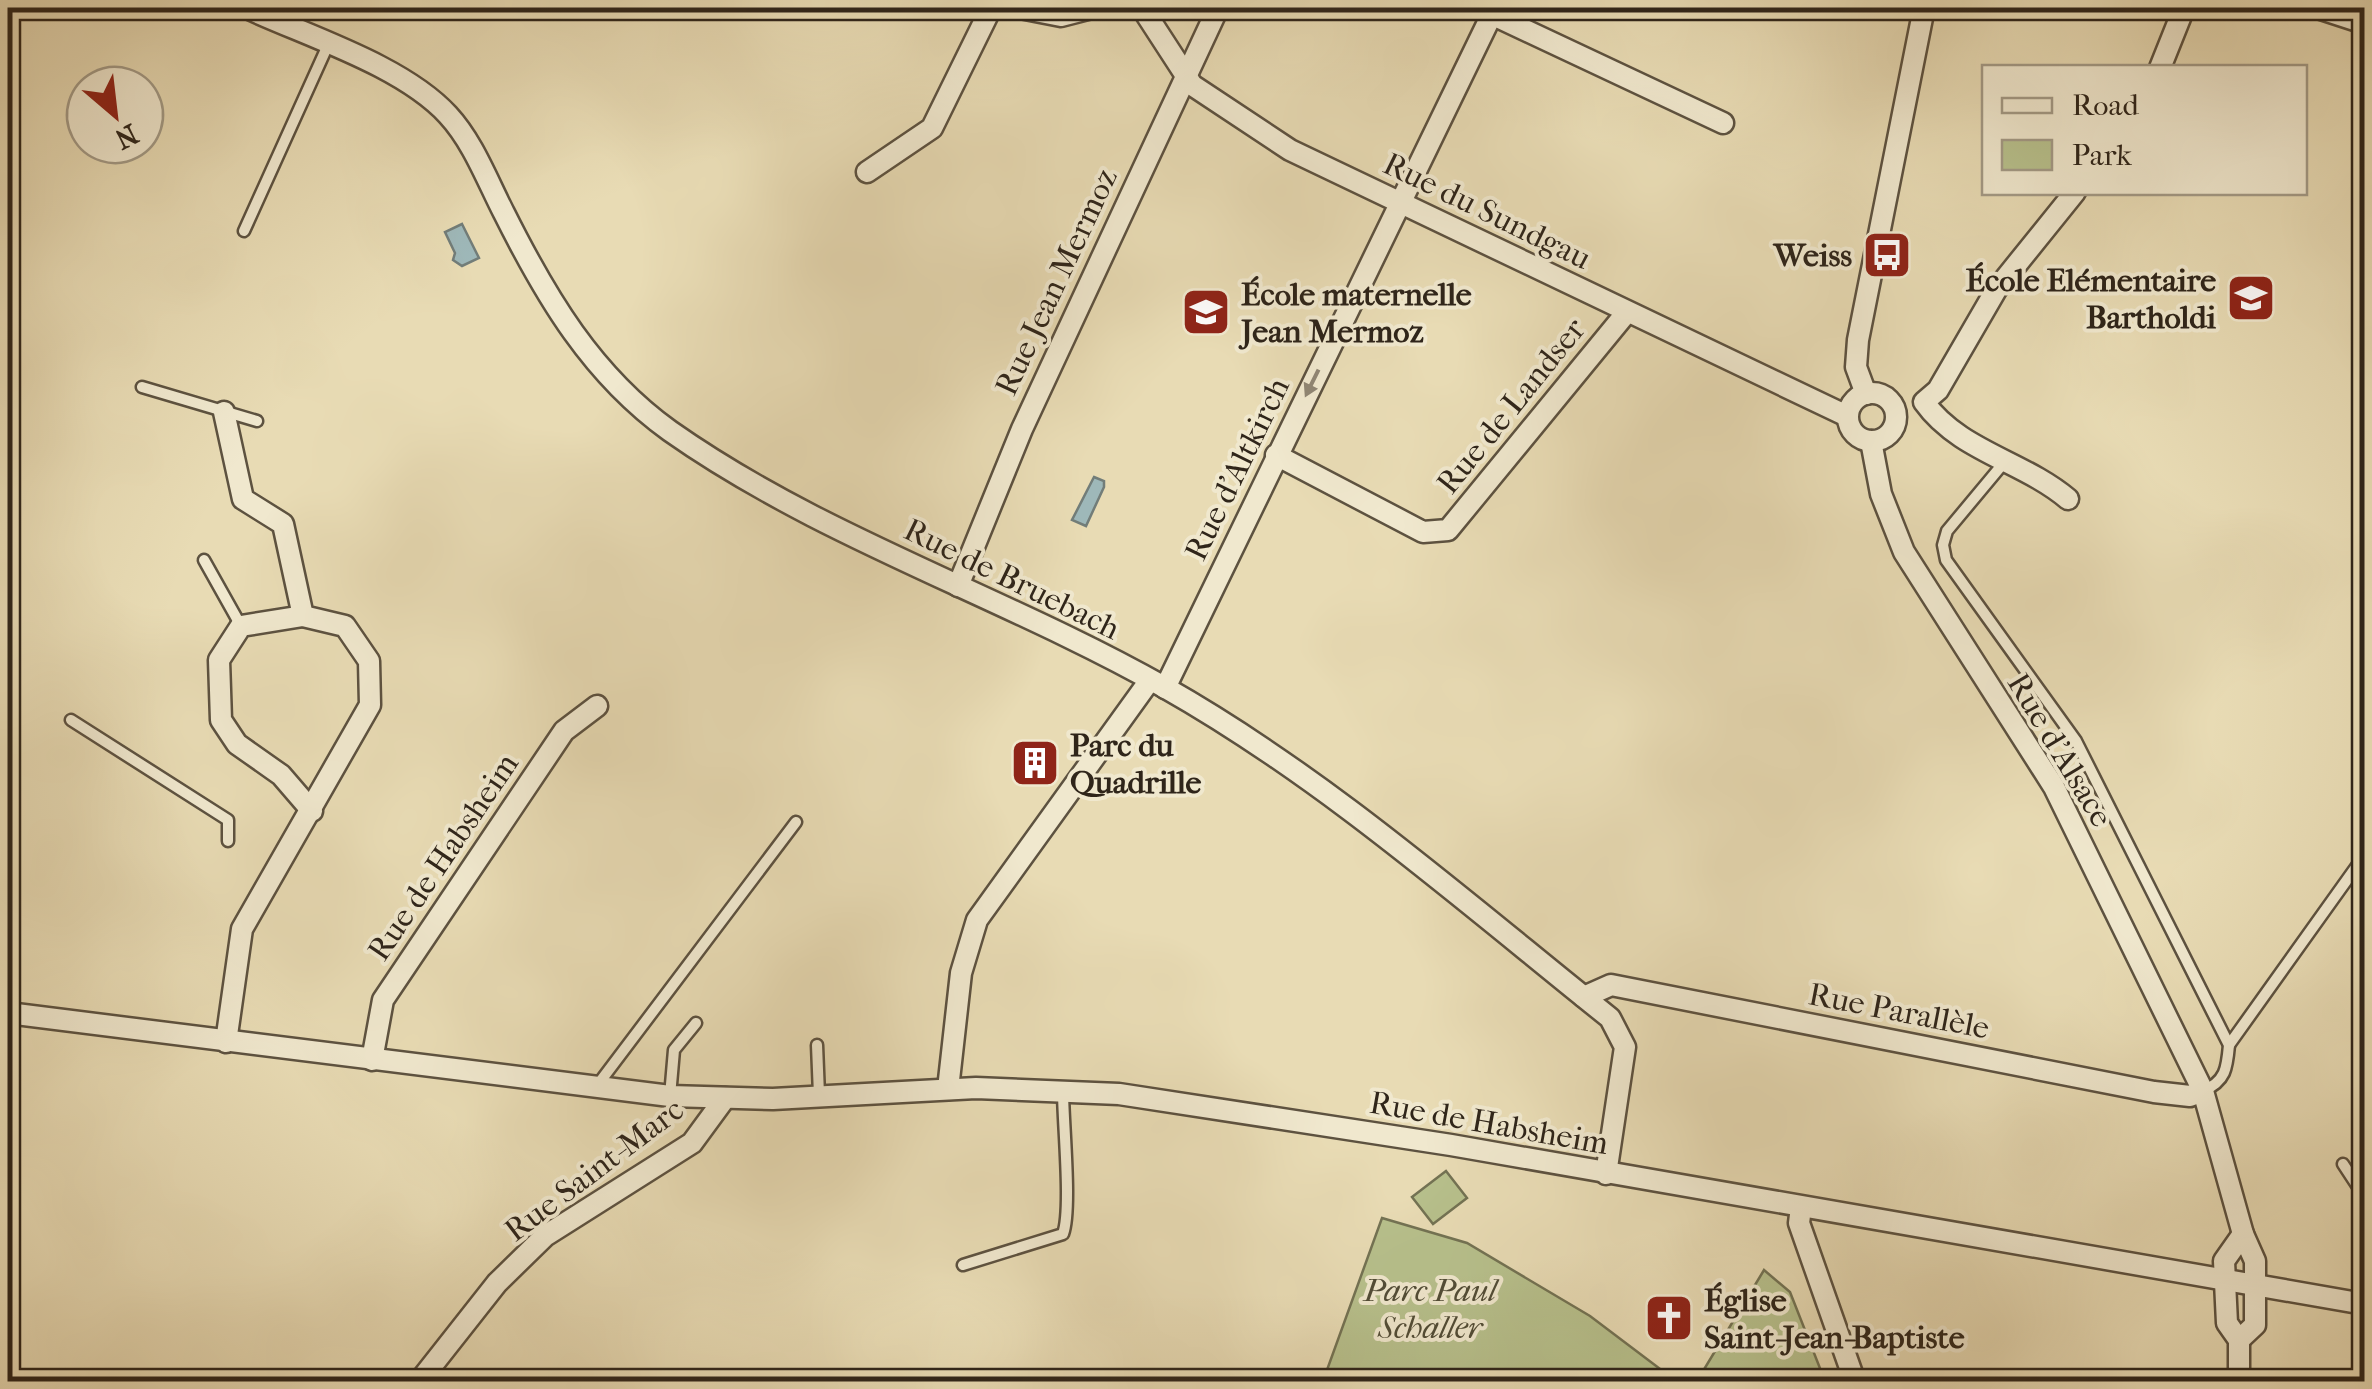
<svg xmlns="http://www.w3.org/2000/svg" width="2372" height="1389" font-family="'IM FELL French Canon',serif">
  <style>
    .green { fill: #b7c08c; stroke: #737253; stroke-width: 2.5 }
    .water { fill: #9eb8b9; stroke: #727d79; stroke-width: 2.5 }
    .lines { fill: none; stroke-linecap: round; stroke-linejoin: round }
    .lane-casing { stroke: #5d5240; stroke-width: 15 }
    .street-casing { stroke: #5d5240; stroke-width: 25 }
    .lane { stroke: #f0e8ce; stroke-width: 10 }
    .street { stroke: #f0e8ce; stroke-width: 20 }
    .oneway { fill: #908674 }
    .labels { text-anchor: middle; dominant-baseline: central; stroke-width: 8; stroke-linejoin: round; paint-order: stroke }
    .street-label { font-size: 32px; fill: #2f251a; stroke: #f0e8ce }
    .poi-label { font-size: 32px; font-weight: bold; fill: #2f251a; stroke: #f0e8ce; text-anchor: start }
    .park-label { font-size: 32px; font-style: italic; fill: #514c36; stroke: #f0e8ce }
  </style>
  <rect width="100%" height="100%" fill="#e8dbb4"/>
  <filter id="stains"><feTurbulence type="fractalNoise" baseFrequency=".002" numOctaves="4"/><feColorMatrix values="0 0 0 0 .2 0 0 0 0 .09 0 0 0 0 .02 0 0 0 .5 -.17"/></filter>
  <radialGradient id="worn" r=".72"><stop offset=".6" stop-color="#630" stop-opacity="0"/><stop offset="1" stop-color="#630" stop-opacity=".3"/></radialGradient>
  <g class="green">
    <path d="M1446,1171L1467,1198L1433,1224L1412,1197Z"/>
    <path d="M1382,1218L1467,1243L1590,1316L1676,1381H1323Z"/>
    <path d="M1764,1270L1790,1292L1825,1381H1697Z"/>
  </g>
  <g class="water">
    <path d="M462,224L479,258L462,266L453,260L455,253L445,232Z"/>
    <path d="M1094,477L1104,481V487L1086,526L1072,520Z"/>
  </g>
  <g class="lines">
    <g class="lane-casing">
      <g id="lane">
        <path d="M244,231L328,45"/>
        <path d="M142,387L257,421"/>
        <path d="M2007,459L1947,531L1943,545L1946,560L2076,741L2229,1045C2227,1068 2226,1081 2203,1091"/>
        <path d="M204,560L241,626"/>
        <path d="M71,720L228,820V841"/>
        <path d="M817,1045L819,1095"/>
        <path d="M2229,1045L2364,856"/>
        <path d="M596,1087L796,822"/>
        <path d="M670,1096L674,1050L696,1023"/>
        <path d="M2343,1164L2364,1196"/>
        <path d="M963,1265L1063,1234C1072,1209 1063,1124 1063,1091"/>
      </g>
    </g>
    <g class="street-casing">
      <g id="street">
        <path d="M1020,8L1061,16L1092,8"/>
        <path d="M1142,8L1192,85L1290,150L1847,416"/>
        <path d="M2318,8L2364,23"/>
        <path d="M249,9C310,37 403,66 448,115C473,142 487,180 504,213C546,297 592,375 670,431C822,538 1003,596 1164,687C1325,778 1466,903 1610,1018L1625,1047L1606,1174"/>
        <path d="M1491,14L1723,123"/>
        <path d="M2160,68L2184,8"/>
        <path d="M867,172L932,128L991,8"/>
        <circle cx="1872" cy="417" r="24"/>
        <path d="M1866,394L1856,367L1858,340L1924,8"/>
        <path d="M224,412L243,499L283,524L303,616L345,626L369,661L370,705L242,929L226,1042"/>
        <path d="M1871,441L1881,494L1904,552L2054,787L2203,1091L2243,1234L2255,1261V1325L2239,1340"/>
        <path d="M1276,455L1423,532L1448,530L1627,312"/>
        <path d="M2068,499C2023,461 1959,451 1924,402L1938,390L1996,290L2075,192"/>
        <path d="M958,586L1022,429L1218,8"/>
        <path d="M303,616L241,626L219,660L221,720L237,744L281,775L312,811"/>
        <path d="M1165,688L1495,8"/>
        <path d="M1584,997L1611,985L2154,1092L2190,1096L2203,1091"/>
        <path d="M8,1013L670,1096L773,1099L976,1088L1119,1094L1451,1145L2364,1304"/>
        <path d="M372,1060L383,1000L564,731L597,706"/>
        <path d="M948,1089L961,973L977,920L1150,680"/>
        <path d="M1801,1207L1799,1223L1855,1382"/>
        <path d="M419,1382L497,1283L545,1236L692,1143L725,1098"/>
        <path d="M2239,1382V1340L2227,1323L2224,1261L2243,1234"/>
      </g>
    </g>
    <use href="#lane" class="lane"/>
    <use href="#street" class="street"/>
  </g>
  <defs><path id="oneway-solid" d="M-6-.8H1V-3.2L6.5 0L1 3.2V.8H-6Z" transform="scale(2.5)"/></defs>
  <use class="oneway" href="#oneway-solid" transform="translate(1312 383) rotate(116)"/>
  <defs>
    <g id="bus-square" transform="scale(2.5)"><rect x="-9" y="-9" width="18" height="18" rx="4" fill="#8f2418" stroke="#f0e8ce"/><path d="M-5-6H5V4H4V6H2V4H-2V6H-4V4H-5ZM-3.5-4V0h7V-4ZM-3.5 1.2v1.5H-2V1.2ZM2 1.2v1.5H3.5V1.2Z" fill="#fff"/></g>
    <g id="school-square" transform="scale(2.5)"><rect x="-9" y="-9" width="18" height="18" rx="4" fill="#8f2418" stroke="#f0e8ce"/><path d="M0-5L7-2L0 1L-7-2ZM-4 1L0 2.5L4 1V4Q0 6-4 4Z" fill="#fff"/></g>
    <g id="building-square" transform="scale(2.5)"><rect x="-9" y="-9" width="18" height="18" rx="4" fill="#8f2418" stroke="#f0e8ce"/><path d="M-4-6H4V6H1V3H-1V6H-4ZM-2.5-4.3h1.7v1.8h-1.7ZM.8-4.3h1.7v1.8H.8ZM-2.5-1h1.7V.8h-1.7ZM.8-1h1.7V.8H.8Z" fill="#fff"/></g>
    <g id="church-square" transform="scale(2.5)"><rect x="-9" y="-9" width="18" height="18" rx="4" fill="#8f2418" stroke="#f0e8ce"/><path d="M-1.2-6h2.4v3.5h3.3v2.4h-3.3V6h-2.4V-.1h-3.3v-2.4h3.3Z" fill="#fff"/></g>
  </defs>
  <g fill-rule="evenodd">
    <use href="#bus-square" x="1887" y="255"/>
    <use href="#school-square" x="2251" y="298"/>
    <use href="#school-square" x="1206" y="312"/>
    <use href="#building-square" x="1035" y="763"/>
    <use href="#church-square" x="1669" y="1318"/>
  </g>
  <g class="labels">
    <g class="street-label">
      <text transform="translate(1487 211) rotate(26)">Rue du Sundgau</text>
      <text transform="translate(1056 282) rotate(-65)">Rue Jean Mermoz</text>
      <text transform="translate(1511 406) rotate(-51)">Rue de Landser</text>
      <text transform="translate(1237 469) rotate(-64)">Rue d'Altkirch</text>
      <text transform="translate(1012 579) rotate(26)">Rue de Bruebach</text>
      <text transform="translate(2060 750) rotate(59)">Rue d'Alsace</text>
      <text transform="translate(443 857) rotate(-56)">Rue de Habsheim</text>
      <text transform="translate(1899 1011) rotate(11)">Rue Parallèle</text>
      <text transform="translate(1489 1123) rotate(10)">Rue de Habsheim</text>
      <text transform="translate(594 1170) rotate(-37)">Rue Saint-Marc</text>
    </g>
    <g class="poi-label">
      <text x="1852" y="255" text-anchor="end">Weiss</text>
      <text x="2216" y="280" text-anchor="end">École Elémentaire<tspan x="2216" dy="37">Bartholdi</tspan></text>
      <text x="1241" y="294">École maternelle<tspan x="1241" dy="37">Jean Mermoz</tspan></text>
      <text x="1070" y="745">Parc du<tspan x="1070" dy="37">Quadrille</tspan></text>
      <text x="1704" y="1300">Église<tspan x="1704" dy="37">Saint-Jean-Baptiste</tspan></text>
    </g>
    <g class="park-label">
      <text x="1430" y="1290">Parc Paul<tspan x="1430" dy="37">Schaller</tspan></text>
    </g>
  </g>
  <rect width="2372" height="1389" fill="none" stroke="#e8dbb4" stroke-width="40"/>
  <rect x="10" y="10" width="2352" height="1369" fill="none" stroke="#2f251a" stroke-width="5"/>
  <rect x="20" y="20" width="2332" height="1349" fill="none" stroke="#2f251a" stroke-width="2.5"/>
  <rect x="1982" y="65" width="325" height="130" fill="#f0e8ce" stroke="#a39a86" stroke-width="2.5"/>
  <rect x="2002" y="98" width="50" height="15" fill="#f0e8ce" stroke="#a39a86" stroke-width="2.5"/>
  <text x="2072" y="115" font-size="30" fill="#2f251a">Road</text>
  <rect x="2002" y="140" width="50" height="30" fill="#b7c08c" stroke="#a39a86" stroke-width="2.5"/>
  <text x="2072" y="165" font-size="30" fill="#2f251a">Park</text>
  <g transform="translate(115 115) rotate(152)"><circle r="48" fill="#f0e8ce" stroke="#a39a86" stroke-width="2.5"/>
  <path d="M0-8L18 38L0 25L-18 38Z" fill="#8f2418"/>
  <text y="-15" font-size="28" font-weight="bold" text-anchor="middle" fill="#2f251a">N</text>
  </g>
  <rect width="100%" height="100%" filter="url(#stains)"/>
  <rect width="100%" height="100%" fill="url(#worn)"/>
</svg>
